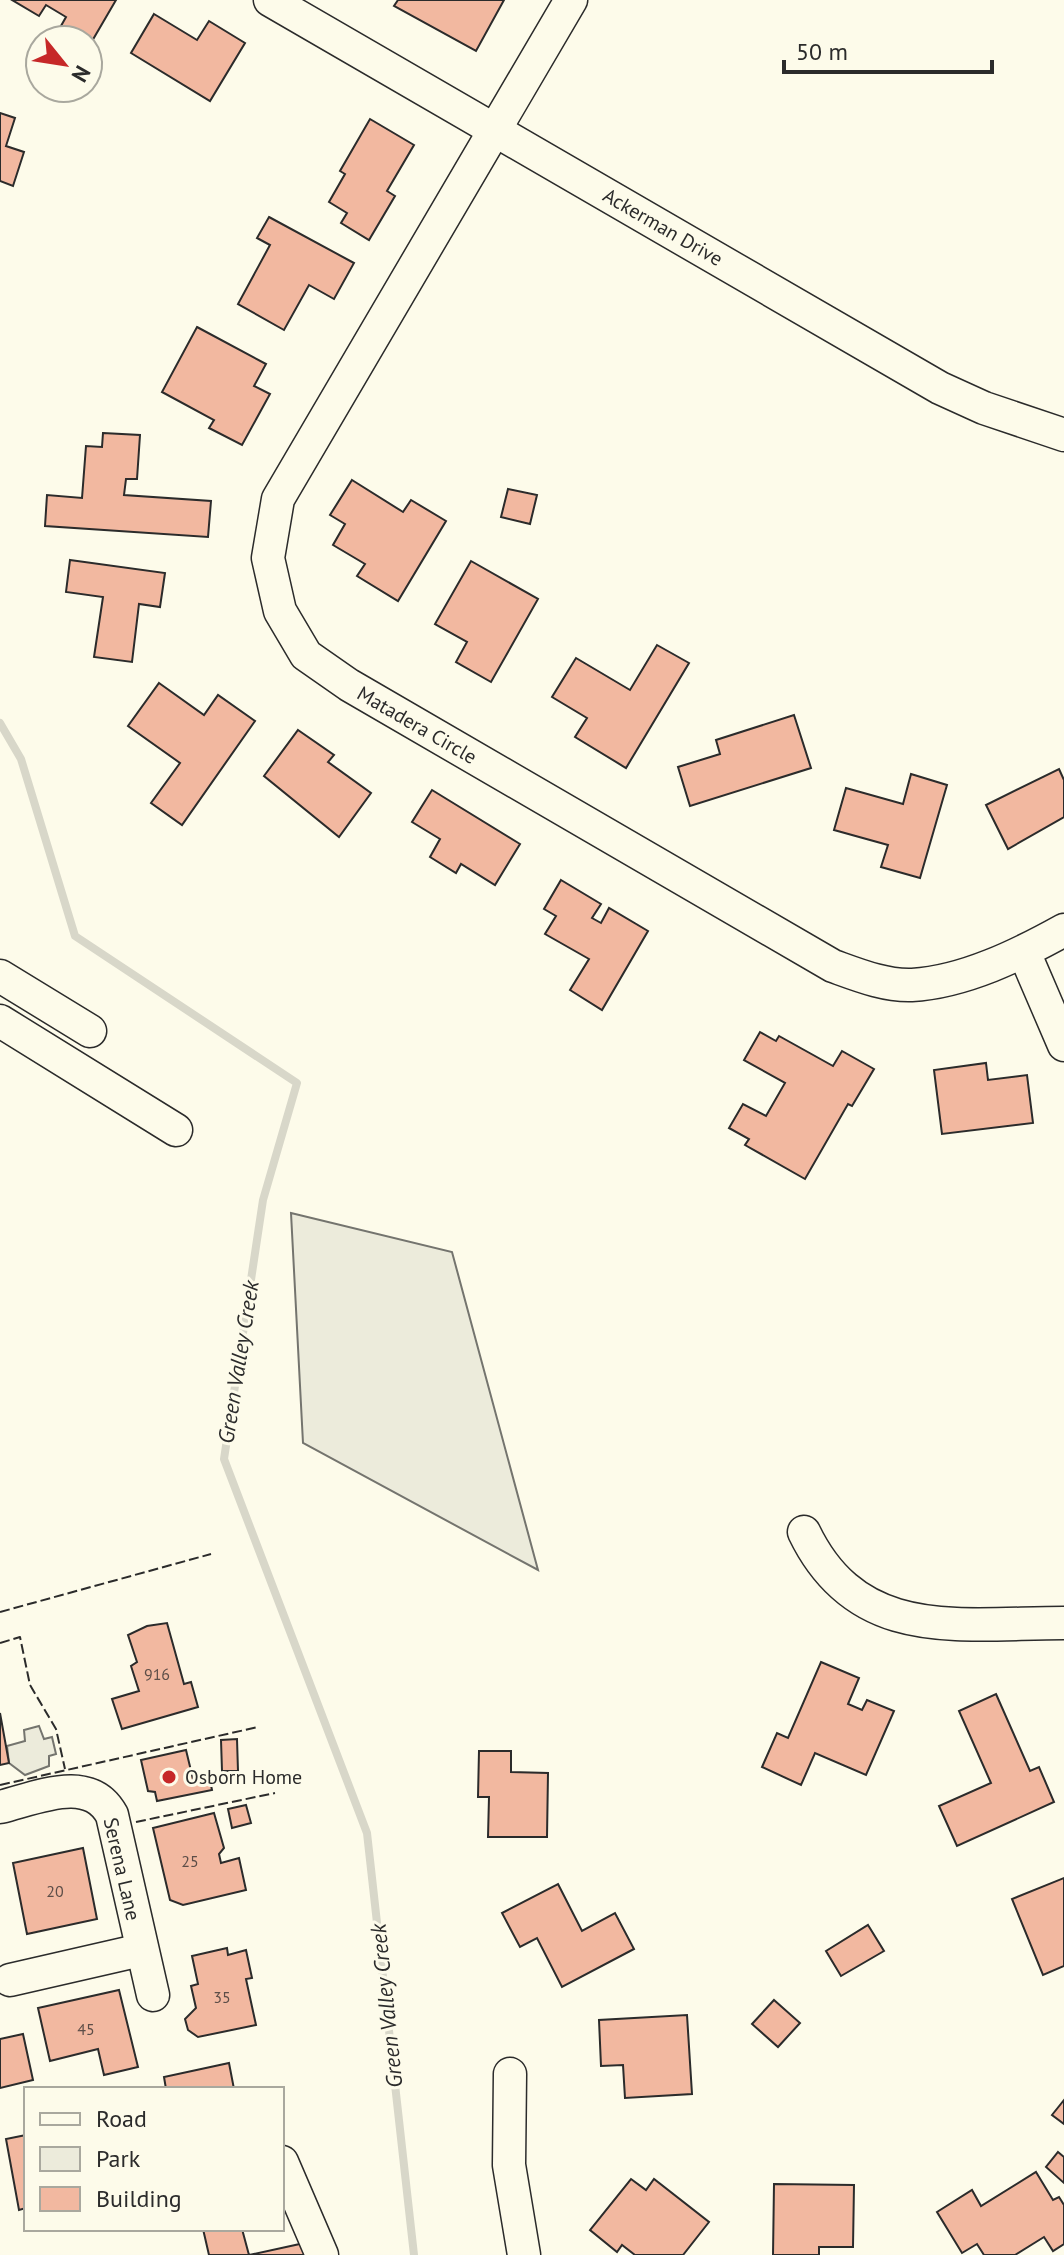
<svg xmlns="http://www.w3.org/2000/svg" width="1064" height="2255" font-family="'PT Sans',sans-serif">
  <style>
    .green { fill: #ecebdb; stroke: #74746e; stroke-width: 2 }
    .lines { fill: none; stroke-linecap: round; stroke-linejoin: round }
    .stream { stroke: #d8d7c9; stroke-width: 8 }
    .building { fill: #f2b8a0; stroke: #2b2b2b; stroke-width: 2 }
    .minor-casing { stroke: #2b2b2b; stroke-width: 35 }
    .minor { stroke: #fdfbea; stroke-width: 32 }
    .fence { stroke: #2b2b2b; stroke-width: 2; stroke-dasharray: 10 4; stroke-linecap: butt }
    .poi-dot { fill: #c62828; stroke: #fdfbea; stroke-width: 3 }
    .labels { text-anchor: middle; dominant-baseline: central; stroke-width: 6; stroke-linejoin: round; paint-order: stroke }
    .number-label { font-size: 16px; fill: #5d4e48 }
    .street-label { font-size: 20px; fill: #2b2b2b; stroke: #fdfbea }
    .poi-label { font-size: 20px; fill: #2b2b2b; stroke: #fdfbea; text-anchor: start }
    .water-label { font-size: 22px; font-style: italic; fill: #2b2b2b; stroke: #fdfbea }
  </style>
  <rect width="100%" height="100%" fill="#fdfbea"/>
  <g class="green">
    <path d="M291,1213L452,1252L538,1570L303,1443Z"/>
    <path d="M39,1726L44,1739L52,1737L56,1754L49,1756V1766L25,1775L9,1763L7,1746L25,1741L24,1730Z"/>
  </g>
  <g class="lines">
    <path class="stream" d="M0,723L21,759L75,936L297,1083L263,1200L224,1459L367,1833L414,2255"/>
  </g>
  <g class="building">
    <path d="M12,0H116L88,48V40H68L57,33L66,17L46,5L39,16Z"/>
    <path d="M398,0H504L476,51L394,6Z"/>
    <path d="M154,14L197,40L209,21L245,43L210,101L131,53Z"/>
    <path d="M0,113L15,118L6,146L24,152L13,186L0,181Z"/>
    <path d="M370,119L414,145L387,191L395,196L369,240L341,223L347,213L329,202L345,174L340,171Z"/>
    <path d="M269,217L354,263L334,299L309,285L284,330L238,304L270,245L257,238Z"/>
    <path d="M197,327L266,364L254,386L270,394L242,445L209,428L214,420L162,392Z"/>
    <path d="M103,433L140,435L137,479H126L124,495L211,501L208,537L45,526L47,495L82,498L86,446L102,447Z"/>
    <path d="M352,480L403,512L411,500L446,521L398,601L357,576L365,564L333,545L345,524L330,515Z"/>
    <path d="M508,489L537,495L530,524L501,517Z"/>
    <path d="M70,560L165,573L160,607L139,604L132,662L94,657L103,597L66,592Z"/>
    <path d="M471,561L538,599L491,682L456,662L467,642L435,624Z"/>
    <path d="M657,645L689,663L626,768L575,737L587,718L552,697L576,658L630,690Z"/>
    <path d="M159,683L204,715L218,695L255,721L182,825L151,803L180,763L128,726Z"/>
    <path d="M794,715L811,768L690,806L678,767L720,754L716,740Z"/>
    <path d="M298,730L334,755L328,762L371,793L339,837L264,776Z"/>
    <path d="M1059,769L1064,780V817L1008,849L986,805Z"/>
    <path d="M911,774L947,785L920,878L881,867L888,845L834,830L846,788L903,804Z"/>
    <path d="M432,790L520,844L495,885L461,864L456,873L430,857L440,839L412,822Z"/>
    <path d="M561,880L601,904L592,918L601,923L609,908L648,931L602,1010L570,990L589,959L545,934L556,916L544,909Z"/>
    <path d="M760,1032L776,1041L779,1036L833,1066L842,1051L874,1069L852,1106L848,1104L805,1179L745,1145L749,1139L729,1128L743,1104L766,1116L785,1083L744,1060Z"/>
    <path d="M986,1063L988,1080L1027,1075L1033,1123L942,1134L934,1070Z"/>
    <path d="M167,1623L184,1684L191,1682L198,1707L122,1729L112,1699L139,1691L131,1666L137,1662L128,1635L147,1626Z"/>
    <path d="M821,1662L859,1678L848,1704L862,1710L867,1700L894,1711L866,1775L815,1753L801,1785L762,1767L777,1733L788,1738Z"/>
    <path d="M996,1694L1030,1771L1039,1767L1054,1802L957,1846L939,1806L991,1783L959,1711Z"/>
    <path d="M0,1713L9,1763L0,1765Z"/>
    <path d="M237,1739L238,1771H222L221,1740Z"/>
    <path d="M186,1750L193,1779L209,1775L212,1790L157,1801L155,1792L148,1791L141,1760Z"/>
    <path d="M479,1751H511V1772L548,1773L547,1837H488L489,1797H478Z"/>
    <path d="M246,1805L251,1823L232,1828L228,1809Z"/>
    <path d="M214,1813L224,1848L219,1854L221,1863L239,1858L246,1890L183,1905L170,1900L153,1828Z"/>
    <path d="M83,1848L97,1919L27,1934L13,1863Z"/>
    <path d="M1064,1878V1966L1043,1975L1012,1899Z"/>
    <path d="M558,1884L582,1931L615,1913L634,1949L562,1987L537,1938L520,1947L502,1913Z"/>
    <path d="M868,1925L884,1951L841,1976L826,1951Z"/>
    <path d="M227,1948L228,1955L246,1950L252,1978L246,1979L256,2025L198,2037L188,2030L185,2019L196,2008L191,1986L198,1984L192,1956Z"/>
    <path d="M119,1990L138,2067L104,2075L98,2049L50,2061L38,2008Z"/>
    <path d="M774,2000L800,2023L778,2047L752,2024Z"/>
    <path d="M687,2015L692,2094L625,2098L623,2065L601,2066L599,2020Z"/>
    <path d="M23,2034L33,2080L0,2088V2039Z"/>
    <path d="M229,2063L234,2089H166L164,2077Z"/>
    <path d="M1064,2100V2124L1052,2115Z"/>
    <path d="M26,2135V2208L19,2210L6,2139Z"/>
    <path d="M1058,2152L1064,2157V2183L1046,2167Z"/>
    <path d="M1036,2172L1053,2200L1059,2197L1064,2205V2244L1053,2251L1044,2237L1015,2255H984L977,2244L962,2253L937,2212L972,2190L981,2206Z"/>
    <path d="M631,2179L646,2190L654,2179L709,2222L683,2255H635L622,2245L617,2252L590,2230Z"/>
    <path d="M774,2184L854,2185L853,2247H819V2255H773Z"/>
    <path d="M203,2229H242L249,2255L309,2242L312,2255H209Z"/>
  </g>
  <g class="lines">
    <g class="minor-casing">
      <g id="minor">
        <path d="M270,0L940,388L984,408L1064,435"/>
        <path d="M571,0L278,499L268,558L280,611L306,655L349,685L833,966C858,975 885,986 912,985C964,982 1019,955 1064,930"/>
        <path d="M1024,952L1064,1045"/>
        <path d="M0,976L90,1031"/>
        <path d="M0,1021L176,1130"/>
        <path d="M804,1532C858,1644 959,1623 1064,1623"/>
        <path d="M0,1807C37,1798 89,1773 112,1815L153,1995"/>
        <path d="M10,1980L141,1950"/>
        <path d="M510,2074L509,2165L524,2255"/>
        <path d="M282,2162L322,2255"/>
      </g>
    </g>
    <use href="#minor" class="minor"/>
    <g class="fence">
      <path d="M0,1612L211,1554"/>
      <path d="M0,1643L20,1637L30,1685L56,1729L65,1769"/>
      <path d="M0,1785L258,1727"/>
      <path d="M136,1822L275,1793"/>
    </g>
  </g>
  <circle class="poi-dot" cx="169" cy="1777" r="8"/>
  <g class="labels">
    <g class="number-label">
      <text x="157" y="1674">916</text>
      <text x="190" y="1861">25</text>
      <text x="55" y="1891">20</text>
      <text x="222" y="1997">35</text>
      <text x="86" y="2029">45</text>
    </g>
    <g class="street-label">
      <text transform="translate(663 227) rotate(30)">Ackerman Drive</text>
      <text transform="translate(417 725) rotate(30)">Matadera Circle</text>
      <text transform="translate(122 1869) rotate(77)">Serena Lane</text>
    </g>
    <g class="poi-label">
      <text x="185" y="1777">Osborn Home</text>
    </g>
    <g class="water-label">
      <text transform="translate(238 1362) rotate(-81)">Green Valley Creek</text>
      <text transform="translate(386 2006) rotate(-96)">Green Valley Creek</text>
    </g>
  </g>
  <rect x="24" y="2087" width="260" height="144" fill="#fdfbea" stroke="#a9a89e" stroke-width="2"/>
  <rect x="40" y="2113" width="40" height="12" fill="#fdfbea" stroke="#a9a89e" stroke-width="2"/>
  <text x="96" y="2127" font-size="24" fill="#2b2b2b">Road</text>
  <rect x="40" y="2147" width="40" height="24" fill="#ecebdb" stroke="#a9a89e" stroke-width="2"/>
  <text x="96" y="2167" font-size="24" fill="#2b2b2b">Park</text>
  <rect x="40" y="2187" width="40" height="24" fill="#f2b8a0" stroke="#a9a89e" stroke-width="2"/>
  <text x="96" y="2207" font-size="24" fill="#2b2b2b">Building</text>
  <g transform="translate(64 64) rotate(120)"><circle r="38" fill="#fdfbea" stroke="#a9a89e" stroke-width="2"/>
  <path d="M0-6L14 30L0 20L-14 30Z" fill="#c62828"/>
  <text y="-12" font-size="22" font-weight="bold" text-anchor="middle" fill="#2b2b2b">N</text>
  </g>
  <path d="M784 60v12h208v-12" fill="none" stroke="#2b2b2b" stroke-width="4"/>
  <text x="796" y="60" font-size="24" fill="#2b2b2b" stroke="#fdfbea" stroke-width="6" paint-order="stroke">50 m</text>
</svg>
